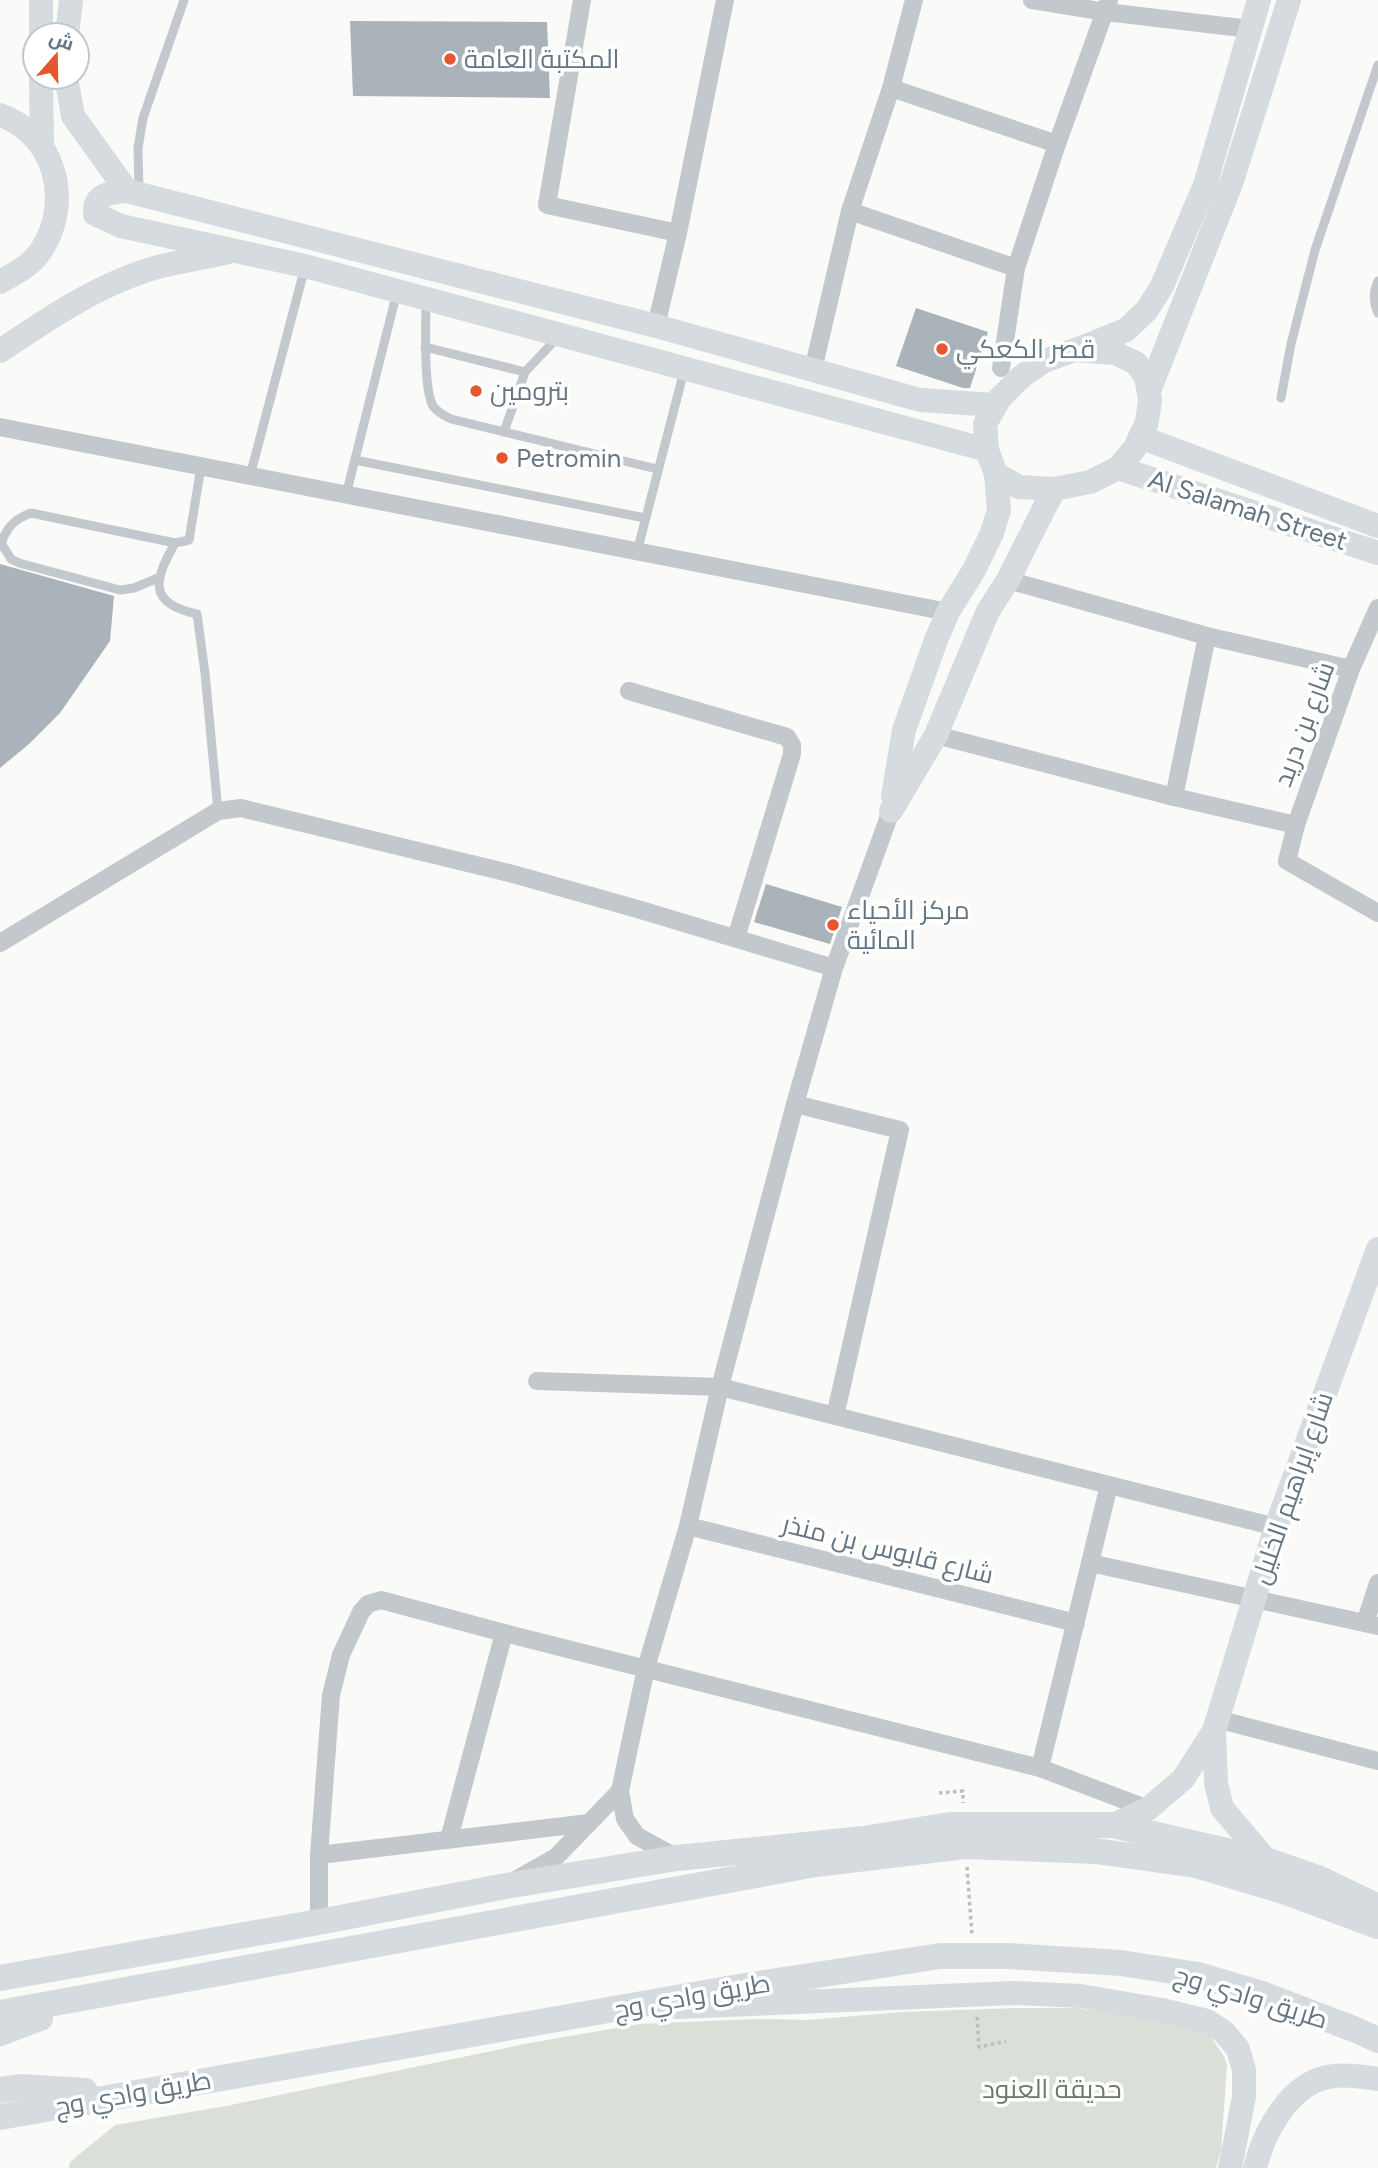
<svg xmlns="http://www.w3.org/2000/svg" width="1378" height="2168" font-family="Figtree,Cairo,sans-serif">
  <style>
    .green { fill: #dadfd7 }
    .building { fill: #aab3b9 }
    .lines { fill: none; stroke-linecap: round; stroke-linejoin: round }
    .path { stroke: #bbbfc2; stroke-width: 3.5; stroke-dasharray: 3.5 3.5; stroke-linecap: butt }
    .lane { stroke: #c3c8cc; stroke-width: 9 }
    .street { stroke: #c3c8cc; stroke-width: 18 }
    .secondary { stroke: #d6dbdf; stroke-width: 24 }
    .primary { stroke: #d6dbdf; stroke-width: 26 }
    .poi-dot { fill: #e4572e; stroke: #fff; stroke-width: 2.5 }
    .labels { text-anchor: middle; dominant-baseline: central; stroke-width: 7; stroke-linejoin: round; paint-order: stroke }
    .poi-label { font-size: 26px; fill: #657683; stroke: #fff; text-anchor: start }
    .street-label { font-size: 26px; fill: #657683; stroke: #fff }
    .park-label { font-size: 26px; fill: #687a64; stroke: #fff }
  </style>
  <rect width="100%" height="100%" fill="#fafaf8"/>
  <path class="green" d="M1017,2008H1075L1134,2015L1207,2032L1224,2056L1227,2065L1221,2150L1216,2168H69L70,2162L115,2125L226,2106L530,2043L639,2024L759,2019L807,2020L903,2012Z"/>
  <g class="building">
    <path d="M350,21L547,22L550,98L353,96Z"/>
    <path d="M916,308L988,332L970,388H963L896,366Z"/>
    <path d="M0,564L114,596L110,641L60,713L29,744L0,768Z"/>
    <path d="M766,884L842,907L830,944L754,922Z"/>
  </g>
  <g class="lines">
    <g class="path">
      <path d="M939,1793L963,1791V1803"/>
      <path d="M967,1867L972,1936"/>
      <path d="M977,2017L979,2047L1006,2041"/>
    </g>
    <g class="lane">
      <path d="M139,190L138,148L143,118L184,0"/>
      <path d="M1378,281C1373,292 1373,302 1378,313"/>
      <path d="M426,300C426,323 423,388 433,406C437,412 445,416 451,419L657,469"/>
      <path d="M425,347L525,372"/>
      <path d="M1281,398L1291,344L1315,250L1378,65"/>
      <path d="M504,432L525,372L557,338"/>
      <path d="M355,460L645,518"/>
      <path d="M201,467L189,540L175,543C155,579 146,603 197,614L205,673L218,811"/>
      <path d="M250,476L305,267"/>
      <path d="M346,495L397,292"/>
      <path d="M0,541L11,559L19,563L120,590L134,588L158,578"/>
      <path d="M2,541C8,526 15,519 31,513L175,543"/>
      <path d="M637,552L684,371"/>
    </g>
    <g class="street">
      <path d="M582,0L547,205L678,233"/>
      <path d="M1032,0L1106,12L1250,29"/>
      <path d="M891,88L1057,144"/>
      <path d="M850,211L1016,268"/>
      <path d="M656,326L678,233L725,0"/>
      <path d="M1001,368L1016,268L1057,144L1109,0"/>
      <path d="M813,370L850,211L891,88L914,0"/>
      <path d="M0,427L948,612"/>
      <path d="M1008,580L1207,636L1351,669"/>
      <path d="M1378,608L1351,669L1296,825L1287,861L1378,913"/>
      <path d="M629,691L787,737L792,745V754L736,938"/>
      <path d="M936,735L1174,797L1296,825"/>
      <path d="M1174,797L1207,636"/>
      <path d="M0,943L218,811L241,808L509,873L634,908L834,968"/>
      <path d="M795,1104L900,1130L835,1416"/>
      <path d="M537,1381L720,1387L1276,1527"/>
      <path d="M688,1526L1076,1623"/>
      <path d="M1090,1563L1378,1626"/>
      <path d="M1365,1623L1378,1583"/>
      <path d="M1217,1719L1378,1761"/>
      <path d="M1040,1768L1109,1485"/>
      <path d="M449,1839L504,1633"/>
      <path d="M319,1855L589,1823"/>
      <path d="M677,1858L637,1836L625,1819L620,1791L646,1668L688,1526L720,1387L795,1104L834,968L891,811"/>
      <path d="M517,1879L556,1857L620,1791"/>
      <path d="M319,1922V1855L331,1695L341,1655L361,1612L368,1604L381,1600L504,1633L1040,1768L1148,1809"/>
    </g>
    <g class="secondary">
      <path d="M41,0V35"/>
      <path d="M67,35L71,0"/>
      <path d="M41,77L42,146"/>
      <path d="M66,77L73,116L127,191"/>
      <path d="M0,115C56,134 72,202 42,249C32,265 16,273 0,282"/>
      <path d="M1081,348L1126,330L1147,310L1162,286L1205,185L1259,0"/>
      <path d="M1075,350L1115,353L1136,363L1146,377L1150,400L1147,422L1135,448L1118,468L1090,482L1054,489L1019,487L996,474L987,450L985,424L1000,398L1021,377L1044,361Z"/>
      <path d="M0,351C49,318 100,283 158,267C181,261 205,258 228,252"/>
      <path d="M1149,391L1232,181L1289,0"/>
      <path d="M1140,437L1378,526"/>
      <path d="M987,450L305,266L121,226L95,214C94,193 110,193 127,191L656,326L920,400L995,405"/>
      <path d="M1118,468L1378,553"/>
      <path d="M893,796L904,730L936,640L948,612L974,570L992,533L999,510L996,474"/>
      <path d="M891,811L936,735L988,611L1008,580L1054,489"/>
      <path d="M1214,1731L1216,1783L1222,1808L1266,1860"/>
      <path d="M1113,1825L1148,1809L1183,1779L1214,1731L1276,1527L1378,1249"/>
      <path d="M677,2007L1014,1993L1081,1996L1162,2010L1207,2021L1224,2032L1238,2049L1244,2070V2097L1230,2168"/>
      <path d="M1255,2168C1264,2131 1291,2080 1334,2076C1348,2074 1364,2077 1378,2079"/>
    </g>
    <g class="primary">
      <path d="M0,1978L319,1922L506,1886L677,1858L863,1839L950,1825H1113L1266,1860L1320,1879L1378,1907"/>
      <path d="M0,2013L816,1864L965,1846L1096,1851L1196,1865L1286,1892L1378,1926"/>
      <path d="M0,2033L40,2018"/>
      <path d="M0,2090L21,2087L85,2091"/>
      <path d="M0,2117L733,1988L940,1956H1009L1121,1963L1198,1975L1262,1994L1356,2030L1378,2040"/>
    </g>
  </g>
  <g class="poi-dot">
    <circle cx="450" cy="59" r="7"/>
    <circle cx="942" cy="349" r="7"/>
    <circle cx="476" cy="391" r="7"/>
    <circle cx="502" cy="458" r="7"/>
    <circle cx="833" cy="925" r="7"/>
  </g>
  <g class="labels">
    <g class="poi-label">
      <text x="464" y="59">المكتبة العامة</text>
      <text x="956" y="349">قصر الكعكي</text>
      <text x="490" y="391">بترومين</text>
      <text x="516" y="458">Petromin</text>
      <text x="847" y="910">مركز الأحياء<tspan x="847" dy="30">المائية</tspan></text>
    </g>
    <g class="street-label">
      <text transform="translate(1248 510) rotate(18)">Al Salamah Street</text>
      <text transform="translate(1304 724) rotate(-70)">شارع بن دريد</text>
      <text transform="translate(1292 1488) rotate(-71)">شارع إبراهيم الخليل</text>
      <text transform="translate(888 1549) rotate(14)">شارع قابوس بن منذر</text>
      <text transform="translate(692 1996) rotate(-10)">طريق وادي وج</text>
      <text transform="translate(1251 1997) rotate(17)">طريق وادي وج</text>
      <text transform="translate(133 2093) rotate(-10)">طريق وادي وج</text>
    </g>
    <g class="park-label">
      <text x="1052" y="2089">حديقة العنود</text>
    </g>
  </g>
  <g transform="translate(56 56) rotate(20)"><circle r="33" fill="#ffffff" stroke="#c1c8cd" stroke-width="2"/>
  <path d="M0-5L12 26L0 18L-12 26Z" fill="#e4572e"/>
  <text y="-10" font-size="19" font-weight="bold" text-anchor="middle" fill="#657683">ش</text>
  </g>
</svg>
